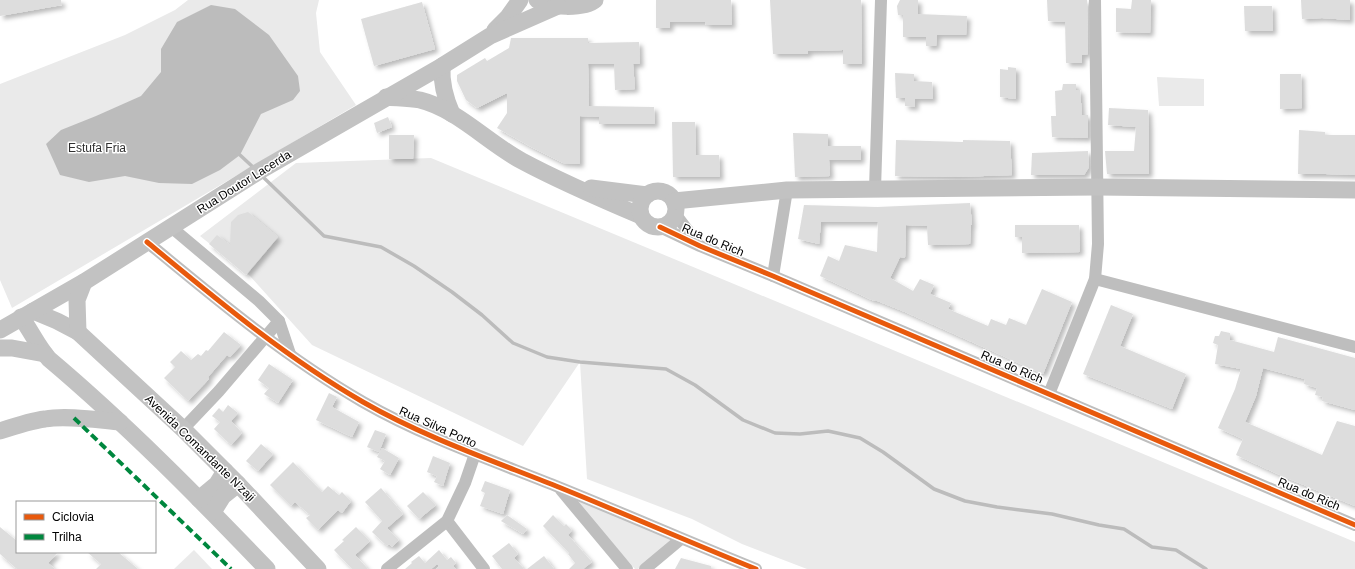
<svg xmlns="http://www.w3.org/2000/svg" width="1355" height="569" font-family="Arial,sans-serif">
  <style>
    .green { fill: #eaeaea }
    .water { fill: #bcbcbc }
    .lines { fill: none; stroke-linecap: round; stroke-linejoin: round }
    .stream { stroke: #bcbcbc; stroke-width: 3.5 }
    .building { fill: #ddd; filter: url(#shadow) }
    .street { stroke: #bebebe; stroke-width: 12 }
    .secondary { stroke: #c2c2c2; stroke-width: 17 }
    .quiet { stroke: #00873e; stroke-width: 4; stroke-dasharray: 8 4; stroke-linecap: butt }
    .cycleway-casing { stroke: #fff; stroke-width: 8 }
    .cycleway { stroke: #e8590c; stroke-width: 5 }
    .labels { text-anchor: middle; dominant-baseline: central; stroke-width: 3; stroke-linejoin: round; paint-order: stroke }
    .park-label { font-size: 12px; fill: #303030; stroke: #fff }
    .street-label { font-size: 12px; fill: #000; stroke: #fff }
  </style>
  <defs>
    <filter id="shadow"><feDropShadow dx="3.5" dy="3.5" stdDeviation="2" flood-color="#0004"/></filter>
  </defs>
  <rect width="100%" height="100%" fill="#fff"/>
  <g class="green">
    <path d="M188,0H319L316,13L320,52L356,105L12,308L0,280V84L125,35L175,10Z"/>
    <path d="M1157,77L1204,79V106H1159Z"/>
    <path d="M431,158L1355,542V569H807L742,544L692,519L587,479L580,362L523,446L312,345L250,276L200,236L296,163Z"/>
    <path d="M573,498L674,540L638,569H635Z"/>
    <path d="M194,550L212,569H174Z"/>
  </g>
  <path class="water" d="M211,5L235,9L269,35L298,76L300,91L293,100L261,114L240,155L220,170L192,184L159,183L125,176L89,182L60,175L46,144L61,130L96,116L141,96L161,72V49L177,22Z"/>
  <g class="lines">
    <g class="stream">
      <path d="M240,155L255,169"/>
      <path d="M262,176L324,236L381,247L414,266L452,292L482,315L513,343L547,357L580,362L666,369L695,385L743,420L775,433L800,434L828,431L860,438L883,452L934,489L965,501L997,507L1052,514L1099,525L1124,529L1152,547L1176,550L1206,569"/>
    </g>
  </g>
  <g class="building">
    <path d="M0,0H61L62,5L0,16Z"/>
    <path d="M656,0H731L732,25H706L705,22H670V28H656Z"/>
    <path d="M770,0H861L862,64H843V50L808,51V54H773Z"/>
    <path d="M900,0H918V14L967,16L966,35H937L936,46H926V37H903V15H898L897,6Z"/>
    <path d="M1047,0H1087L1088,54L1082,55V63H1066L1065,22L1048,21Z"/>
    <path d="M1132,0H1151L1150,33L1116,32V8L1131,9Z"/>
    <path d="M1301,0H1350V20L1322,18L1302,19Z"/>
    <path d="M422,2L435,49L374,66L361,19Z"/>
    <path d="M1244,6H1272L1273,31H1245Z"/>
    <path d="M511,38H588V43L639,42L640,64H633L635,89L615,90L614,64H588L589,106L654,107L655,124H599V117L580,116V164L563,163L533,148L497,128L507,113V93L477,108L466,100L457,81V75L485,58L487,61L509,48Z"/>
    <path d="M1008,67L1016,68V99L1000,97V69L1008,70Z"/>
    <path d="M895,73L914,74V81L932,82L933,99H915V107L905,106V98H896Z"/>
    <path d="M1280,74H1301L1302,108L1280,109Z"/>
    <path d="M1063,84H1076V90H1080L1082,115H1088V138L1052,137L1051,116H1056L1055,91L1062,90Z"/>
    <path d="M1109,108L1148,110L1149,127V174H1107L1105,151H1134L1136,127L1108,125Z"/>
    <path d="M388,117L392,127L377,133L374,123Z"/>
    <path d="M672,122H695L696,155H719L720,177H673Z"/>
    <path d="M1299,130L1325,132V135H1355V175L1326,174H1298Z"/>
    <path d="M793,133L828,134V146H861V160H829L830,176L795,177Z"/>
    <path d="M389,135H414L413,159H389Z"/>
    <path d="M896,140L963,142V140L1010,141L1012,175L956,177L895,176Z"/>
    <path d="M1088,151L1089,167L1084,175H1031L1032,153Z"/>
    <path d="M970,203L972,225H971L970,244L928,245L927,226L906,225L905,258L900,257L890,278L913,291L920,279L934,285L930,294L951,303L948,309L988,326L991,319L1006,325L1009,318L1026,325L1042,289L1072,302L1043,374L905,312L875,300L874,301L820,276L828,256L839,261L845,245L877,252L878,222H821L819,244L798,239L804,205L877,207Z"/>
    <path d="M248,212L278,237L246,275L209,244L217,235L230,245L231,222L238,215Z"/>
    <path d="M1015,225H1079L1080,252L1022,253V237H1015Z"/>
    <path d="M1111,305L1133,314L1120,346L1186,374L1172,409L1083,374Z"/>
    <path d="M1221,331L1230,333V340L1274,352L1278,337L1355,358V410L1322,401L1323,397L1315,395L1317,388L1304,384L1305,379L1263,368L1256,396L1245,422L1322,455L1337,421L1355,426V506L1282,476L1236,455L1243,439L1218,428L1235,389L1241,369L1215,364L1218,345L1213,343L1215,336H1219Z"/>
    <path d="M224,332L241,345L230,357L227,355L208,377L209,379L188,401L164,378L175,367L170,362L181,351L191,360L198,354L201,356L206,350L208,351Z"/>
    <path d="M269,364L293,380L278,403L264,394L269,388L258,380Z"/>
    <path d="M329,393L337,397L332,407L359,422L352,437L316,420Z"/>
    <path d="M228,405L238,413L231,421L242,433L231,445L214,429L220,422L212,416L219,408L223,412Z"/>
    <path d="M375,430L386,434L379,452L367,447Z"/>
    <path d="M261,444L273,454L258,471L246,461Z"/>
    <path d="M382,448L399,458L390,475L380,469L385,461L377,457Z"/>
    <path d="M433,456L450,463L443,486L434,482L437,476L427,472Z"/>
    <path d="M293,462L322,492L328,486L339,495L342,492L351,501L342,513L338,510L318,530L306,518L310,515L295,502L291,506L270,485Z"/>
    <path d="M485,481L510,490L503,514L480,506L485,493L481,491Z"/>
    <path d="M381,488L403,514L387,528L399,540L392,547L389,544L387,546L372,532L382,521L365,502Z"/>
    <path d="M423,492L436,505L419,519L407,506Z"/>
    <path d="M507,515L527,529L523,534L501,521Z"/>
    <path d="M553,515L564,526L566,524L572,530L568,535L592,562L583,569H569L575,563L568,554L569,553L543,526Z"/>
    <path d="M0,527L17,541V552H58L48,563L55,569H17L0,554Z"/>
    <path d="M356,527L370,541L355,555L368,569H352L334,550L344,541L342,540Z"/>
    <path d="M509,543L518,554L514,558L524,569H502L492,556Z"/>
    <path d="M439,550L447,560L451,557L456,563L453,566L456,569H436L439,566L437,564L431,569H405L412,563L411,562L419,556L425,563Z"/>
    <path d="M87,552H118L138,569H96L101,564Z"/>
    <path d="M544,556L554,569H527Z"/>
    <path d="M681,558L711,566V569H675Z"/>
  </g>
  <g class="lines">
    <g class="street">
      <path d="M875,189L881,0"/>
      <path d="M676,215L698,244"/>
      <path d="M171,227L259,301L279,321L290,354"/>
      <path d="M660,227L700,246L773,276L1355,525"/>
      <path d="M147,242C216,299 285,357 363,402C424,437 491,460 556,486C623,513 689,542 756,569"/>
      <path d="M773,276L787,190"/>
      <path d="M1095,279L1355,347"/>
      <path d="M1049,394L1095,279L1098,244L1095,0"/>
      <path d="M183,429L219,391L279,321"/>
      <path d="M561,490L627,569"/>
      <path d="M447,521L484,569"/>
      <path d="M387,569L447,521L465,483L475,454"/>
      <path d="M645,569L681,539"/>
    </g>
    <g class="secondary">
      <path d="M537,0C548,8 585,9 595,0"/>
      <path d="M495,30L508,17L520,0"/>
      <path d="M442,66C441,84 445,98 452,114"/>
      <path d="M386,97C397,98 409,98 420,100C457,109 488,143 522,161C561,182 601,199 641,216"/>
      <path d="M591,188L647,195"/>
      <circle cx="658" cy="209" r="18"/>
      <path d="M674,201L787,190L1097,187L1355,190"/>
      <path d="M33,311L57,321L78,332L183,429L238,484L318,569"/>
      <path d="M21,317C31,331 38,347 49,359C126,424 197,496 267,569"/>
      <path d="M0,330L84,282L258,172L442,66L490,36L558,6"/>
      <path d="M78,332L77,300L84,282"/>
      <path d="M0,348H12L45,354"/>
      <path d="M0,431C15,426 30,421 45,419C66,415 98,420 120,422"/>
      <path d="M199,499L217,484L225,471"/>
      <path d="M213,512L223,496L238,484"/>
    </g>
    <path class="quiet" d="M74,418L231,569"/>
    <g class="cycleway-casing">
      <g id="cycleway">
        <path d="M660,227L700,246L773,276L1355,525"/>
        <path d="M147,242C216,299 285,357 363,402C424,437 491,460 556,486C623,513 689,542 756,569"/>
      </g>
    </g>
    <use href="#cycleway" class="cycleway"/>
  </g>
  <g class="labels">
    <g class="park-label">
      <text x="97" y="148">Estufa Fria</text>
    </g>
    <g class="street-label">
      <text transform="translate(244 182) rotate(-32)">Rua Doutor Lacerda</text>
      <text transform="translate(713 240) rotate(23)">Rua do Rich</text>
      <text transform="translate(1012 367) rotate(23)">Rua do Rich</text>
      <text transform="translate(438 427) rotate(24)">Rua Silva Porto</text>
      <text transform="translate(200 448) rotate(44)">Avenida Comandante N'zaji</text>
      <text transform="translate(1309 494) rotate(23)">Rua do Rich</text>
    </g>
  </g>
  <rect x="16" y="501" width="140" height="52" fill="#ffffff" stroke="#999999"/>
  <rect x="24" y="514" width="20" height="6" fill="#e8590c" stroke="#999999"/>
  <text x="52" y="521" font-size="12" fill="#000000">Ciclovia</text>
  <rect x="24" y="534" width="20" height="6" fill="#00873e" stroke="#999999"/>
  <text x="52" y="541" font-size="12" fill="#000000">Trilha</text>
</svg>
